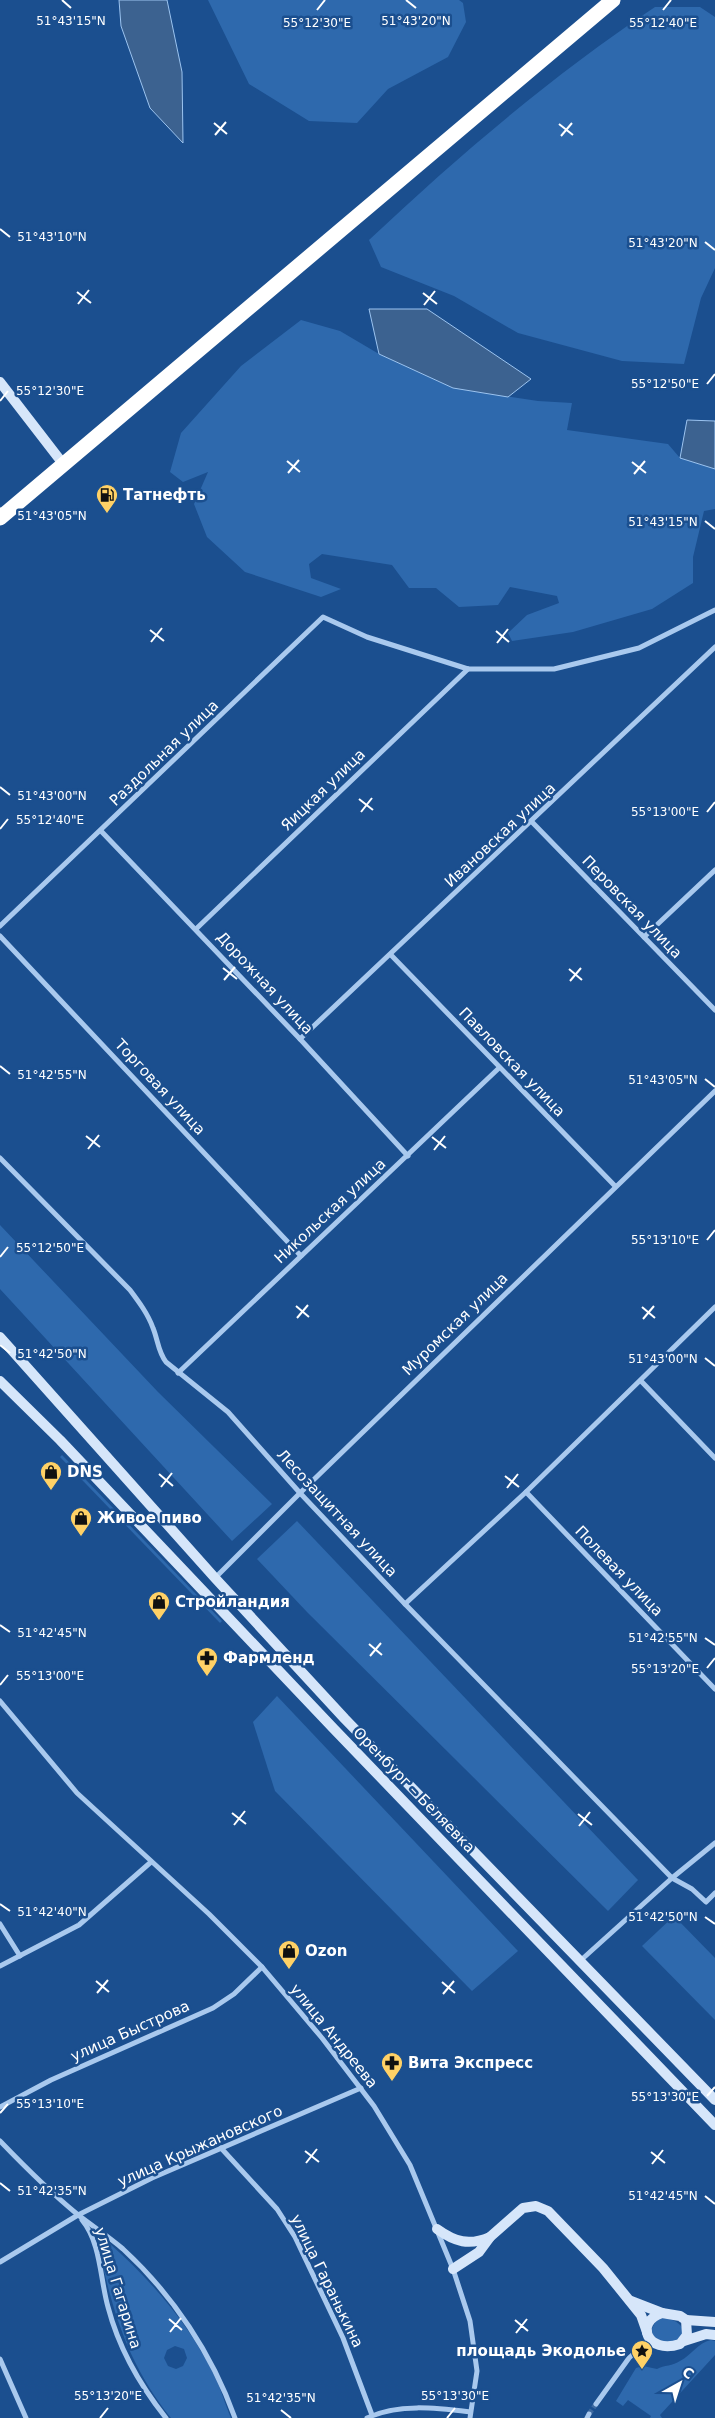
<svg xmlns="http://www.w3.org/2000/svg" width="715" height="2418" font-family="'DejaVu Sans',sans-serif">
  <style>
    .green { fill: #2e69ad; fill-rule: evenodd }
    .water { fill: #3c6290; stroke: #9cc4f0 }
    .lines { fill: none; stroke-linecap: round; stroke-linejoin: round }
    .street-tunnel { stroke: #3d69a0; stroke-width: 5; stroke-dasharray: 5 2.5; stroke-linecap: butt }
    .street { stroke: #a9c9ee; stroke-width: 5 }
    .secondary { stroke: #d6e6fa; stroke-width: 10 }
    .highway { stroke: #fff; stroke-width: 15 }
    .ticks { fill: none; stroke: #fff; stroke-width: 2 }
    .labels { text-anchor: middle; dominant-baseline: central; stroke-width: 5; stroke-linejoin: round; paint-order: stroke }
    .poi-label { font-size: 15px; font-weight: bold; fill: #fff; stroke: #1b4f8f; text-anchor: start }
    .street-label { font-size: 15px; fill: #fff; stroke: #1b4f8f }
    .ticks-label { font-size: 12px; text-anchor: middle; fill: #fff; stroke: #1b4f8f; stroke-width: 5; stroke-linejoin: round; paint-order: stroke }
  </style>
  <rect width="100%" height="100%" fill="#1b4f8f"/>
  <g class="green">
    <path d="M208,0H459L463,3L466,22L448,57L388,89L357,123L309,121L249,84Z"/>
    <path d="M655,7H700L715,17V268L701,298L684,364L622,361L518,333L454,296L381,267L369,240C458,156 553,75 655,7Z"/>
    <path d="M301,320L340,331L379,354L453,388L538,401L572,403L567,430L668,444L680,458L715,469V509L704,511L693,557V583L652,609L573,632L512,641L508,633L527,615L559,603L557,596L510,587L498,605L459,607L436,588H409L392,565L322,554L309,564L311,578L341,589L321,597L245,572L207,537L194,504L208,472L183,482L170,472L181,433L241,366Z"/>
    <path d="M0,1225L158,1392L272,1504L232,1541L0,1289Z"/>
    <path d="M62,1455L222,1621L220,1623L60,1457Z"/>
    <path d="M297,1521L638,1880L608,1911L307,1612L257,1559Z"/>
    <path d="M277,1696L518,1951L472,1991L275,1791L253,1722Z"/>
    <path d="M674,1916L715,1958V2020L642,1946Z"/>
    <path d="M105,2242L109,2243C151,2280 189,2324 214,2375C221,2389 225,2404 231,2418H171C131,2368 114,2318 101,2257L100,2247ZM175,2346L184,2349L187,2358L183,2366L176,2369L168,2366L164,2358L167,2350Z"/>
    <path d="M661,2318C670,2319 678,2320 683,2329C681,2347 665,2342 653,2338L651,2330L656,2321Z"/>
    <path d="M711,2340L715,2341V2355L660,2415L662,2418H650L651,2416L628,2400L623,2406L616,2401L636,2368L643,2366L657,2369C664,2365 673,2366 680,2361C692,2355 697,2343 711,2340Z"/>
  </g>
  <g class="water">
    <path d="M119,0H167L182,72L183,143L150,108L121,26Z"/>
    <path d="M369,309H427L531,379L508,397L453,388L379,354Z"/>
    <path d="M687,420L715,421V469L680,458Z"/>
  </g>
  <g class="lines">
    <path class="street-tunnel" d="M589,2414L596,2404"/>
    <g class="street">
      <path d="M532,822L715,1010"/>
      <path d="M101,831L300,1039L408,1156"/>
      <path d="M0,926L323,617L367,637L468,669H554L639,648L715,610"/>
      <path d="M196,929L468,669"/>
      <path d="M0,936L301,1256"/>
      <path d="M644,937L715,870"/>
      <path d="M391,955L615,1186"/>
      <path d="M300,1039L715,647"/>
      <path d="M0,1158L130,1290C139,1302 148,1314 153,1328C158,1340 158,1352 166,1362L228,1412L300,1493L405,1604L672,1878L692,1889L706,1902L715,1893"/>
      <path d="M178,1373L499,1068"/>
      <path d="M641,1381L715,1458"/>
      <path d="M526,1492L715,1689"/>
      <path d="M215,1578L300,1493L715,1091"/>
      <path d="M405,1604L526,1492L715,1307"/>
      <path d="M0,1701L77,1793L209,1914L262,1967L322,2038L374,2106L410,2165L453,2269L470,2321L477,2371L470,2418"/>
      <path d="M0,1924L20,1956"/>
      <path d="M580,1961L672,1878L715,1843"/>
      <path d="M0,1966L79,1925L151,1862"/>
      <path d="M0,2107L51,2080L213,2008L234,1994L262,1967"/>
      <path d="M0,2141C25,2167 50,2192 77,2214C92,2226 108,2236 123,2249C173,2295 212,2354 235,2418"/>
      <path d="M221,2148L277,2209L295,2237L343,2338L372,2415"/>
      <path d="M82,2220C101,2243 100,2279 108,2307C119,2349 139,2384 166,2418"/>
      <path d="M0,2262L78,2215L152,2178L361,2088"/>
      <path d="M0,2359L26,2418"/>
      <path d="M596,2404L629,2358L649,2340"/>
      <path d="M367,2418C398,2403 437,2408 470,2412"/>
      <path d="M587,2418L589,2414"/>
    </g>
    <g class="secondary">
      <path d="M0,382L64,465"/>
      <path d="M0,1337L215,1578L345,1719L715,2100"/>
      <path d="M0,1381L60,1440L334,1729L715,2125"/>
      <path d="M437,2229C455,2242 469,2246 490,2237"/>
      <path d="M453,2269L479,2252L490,2237L523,2208L536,2206L548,2211L603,2268L641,2315L647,2332"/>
      <path d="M631,2301L662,2313"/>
      <path d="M662,2313L680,2316L686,2320L687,2335L680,2344C647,2355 634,2322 662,2313Z"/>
      <path d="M686,2320L715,2322"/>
      <path d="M684,2341L706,2334L715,2335"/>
    </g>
    <path class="highway" d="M0,518L613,0"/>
  </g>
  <path class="ticks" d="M62,0L71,8M406,0L416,8M317,10L325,0M663,10L671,0M214,123L227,134M559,124L573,135M215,135L226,122M561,136L572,123M0,229L10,237M705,242L715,250M77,292L91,303M423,293L437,304M78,304L89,290M424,305L435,291M707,384L715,374M0,401L8,391M287,461L300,472M632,462L646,473M288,473L299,460M634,474L645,461M0,508L10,516M705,521L715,529M150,630L164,641M496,631L509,642M151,642L162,628M497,643L508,629M0,787L10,795M359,799L373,810M361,812L372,798M707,812L715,802M0,829L8,819M223,968L237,979M569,969L582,980M224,980L235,967M570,981L581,968M0,1066L10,1074M705,1079L715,1087M86,1136L100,1147M432,1137L446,1148M88,1149L99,1135M434,1150L445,1136M707,1240L715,1230M0,1257L8,1247M296,1306L309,1317M642,1307L655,1318M297,1318L308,1305M643,1319L654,1306M0,1345L10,1353M705,1358L715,1366M159,1474L173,1486M505,1476L519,1487M161,1487L172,1473M507,1488L518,1474M0,1625L10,1632M705,1638L715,1645M369,1644L382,1655M370,1656L381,1643M707,1668L715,1658M0,1685L8,1675M232,1813L246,1824M578,1814L592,1825M234,1825L245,1811M579,1826L590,1812M0,1904L10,1911M705,1917L715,1924M96,1981L109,1992M442,1982L455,1993M97,1993L108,1980M443,1994L454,1981M707,2096L715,2087M0,2113L8,2104M305,2151L319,2162M651,2152L665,2163M306,2163L317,2149M652,2164L663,2150M0,2183L10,2191M705,2196L715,2204M169,2319L182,2330M515,2320L528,2331M170,2332L181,2318M516,2333L527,2319M281,2410L291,2418M100,2418L108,2408M447,2418L455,2408"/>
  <defs>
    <g id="fuel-pin" transform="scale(1.125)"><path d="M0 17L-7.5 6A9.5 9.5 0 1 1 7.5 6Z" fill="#ffd166" stroke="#1b4f8f"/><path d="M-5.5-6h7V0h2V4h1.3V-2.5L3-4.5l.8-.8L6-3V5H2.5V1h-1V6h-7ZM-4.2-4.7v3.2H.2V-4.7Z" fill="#111"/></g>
    <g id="shop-pin" transform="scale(1.125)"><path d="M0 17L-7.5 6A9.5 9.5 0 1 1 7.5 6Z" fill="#ffd166" stroke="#1b4f8f"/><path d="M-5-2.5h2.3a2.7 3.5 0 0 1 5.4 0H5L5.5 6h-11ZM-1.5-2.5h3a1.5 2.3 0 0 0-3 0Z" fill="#111"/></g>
    <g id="pharmacy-pin" transform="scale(1.125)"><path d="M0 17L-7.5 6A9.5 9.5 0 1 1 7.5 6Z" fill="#ffd166" stroke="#1b4f8f"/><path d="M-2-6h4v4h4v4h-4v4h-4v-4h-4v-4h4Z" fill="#111"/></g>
    <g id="sight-pin" transform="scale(1.125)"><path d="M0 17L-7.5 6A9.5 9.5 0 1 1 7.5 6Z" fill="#ffd166" stroke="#1b4f8f"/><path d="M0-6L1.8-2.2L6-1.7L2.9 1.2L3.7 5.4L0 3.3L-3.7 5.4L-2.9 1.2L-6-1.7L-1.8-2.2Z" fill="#111"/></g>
  </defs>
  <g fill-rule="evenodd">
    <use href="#fuel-pin" x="107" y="495"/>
    <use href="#shop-pin" x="51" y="1472"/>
    <use href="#shop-pin" x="81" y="1518"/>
    <use href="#shop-pin" x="159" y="1602"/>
    <use href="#pharmacy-pin" x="207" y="1658"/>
    <use href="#shop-pin" x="289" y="1951"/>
    <use href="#pharmacy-pin" x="392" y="2063"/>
    <use href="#sight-pin" x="642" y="2351"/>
  </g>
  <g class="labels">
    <g class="poi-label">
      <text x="123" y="495">Татнефть</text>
      <text x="67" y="1472">DNS</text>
      <text x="97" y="1518">Живое пиво</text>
      <text x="175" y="1602">Стройландия</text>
      <text x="223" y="1658">Фармленд</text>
      <text x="305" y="1951">Ozon</text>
      <text x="408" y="2063">Вита Экспресс</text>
      <text x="626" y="2351" text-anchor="end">площадь Экодолье</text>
    </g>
    <g class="street-label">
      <text transform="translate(164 753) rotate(-44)">Раздольная улица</text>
      <text transform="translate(323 790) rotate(-44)">Яицкая улица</text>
      <text transform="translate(500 835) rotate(-43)">Ивановская улица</text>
      <text transform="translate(632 907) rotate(46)">Перовская улица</text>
      <text transform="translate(265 983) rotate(47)">Дорожная улица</text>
      <text transform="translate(512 1062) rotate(46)">Павловская улица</text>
      <text transform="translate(160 1087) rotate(47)">Торговая улица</text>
      <text transform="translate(330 1211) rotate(-43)">Никольская улица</text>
      <text transform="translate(455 1324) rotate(-44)">Муромская улица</text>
      <text transform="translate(337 1513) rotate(47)">Лесозащитная улица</text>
      <text transform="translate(619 1571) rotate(46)">Полевая улица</text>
      <text transform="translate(414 1790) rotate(46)">Оренбург – Беляевка</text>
      <text transform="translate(130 2031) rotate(-24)">улица Быстрова</text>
      <text transform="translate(334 2036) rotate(51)">улица Андреева</text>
      <text transform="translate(200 2146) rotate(-24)">улица Крыжановского</text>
      <text transform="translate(327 2281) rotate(64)">улица Гаранькина</text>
      <text transform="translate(118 2288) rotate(73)">улица Гагарина</text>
    </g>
  </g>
  <g class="ticks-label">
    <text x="71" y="25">51°43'15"N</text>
    <text x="416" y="25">51°43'20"N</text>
    <text x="317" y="27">55°12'30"E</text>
    <text x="663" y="27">55°12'40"E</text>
    <text x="52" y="241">51°43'10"N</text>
    <text x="663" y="247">51°43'20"N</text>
    <text x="665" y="388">55°12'50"E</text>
    <text x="50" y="395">55°12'30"E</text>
    <text x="52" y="520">51°43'05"N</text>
    <text x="663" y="526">51°43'15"N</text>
    <text x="52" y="800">51°43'00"N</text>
    <text x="665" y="816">55°13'00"E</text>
    <text x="50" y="824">55°12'40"E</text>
    <text x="52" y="1079">51°42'55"N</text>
    <text x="663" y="1084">51°43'05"N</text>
    <text x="665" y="1244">55°13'10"E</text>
    <text x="50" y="1252">55°12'50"E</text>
    <text x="52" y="1358">51°42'50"N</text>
    <text x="663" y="1363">51°43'00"N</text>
    <text x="52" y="1637">51°42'45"N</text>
    <text x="663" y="1642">51°42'55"N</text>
    <text x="665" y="1673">55°13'20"E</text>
    <text x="50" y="1680">55°13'00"E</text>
    <text x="52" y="1916">51°42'40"N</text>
    <text x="663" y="1921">51°42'50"N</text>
    <text x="665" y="2101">55°13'30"E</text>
    <text x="50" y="2108">55°13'10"E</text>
    <text x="52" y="2195">51°42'35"N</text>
    <text x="663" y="2200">51°42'45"N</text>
    <text x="108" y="2400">55°13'20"E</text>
    <text x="455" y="2400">55°13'30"E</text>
    <text x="281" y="2402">51°42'35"N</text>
  </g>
  <g transform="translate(680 2383) rotate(39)" stroke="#1b4f8f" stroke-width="4" paint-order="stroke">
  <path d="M0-4L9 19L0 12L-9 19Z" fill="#ffffff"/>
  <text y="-8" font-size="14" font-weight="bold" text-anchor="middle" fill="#ffffff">С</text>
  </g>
</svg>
